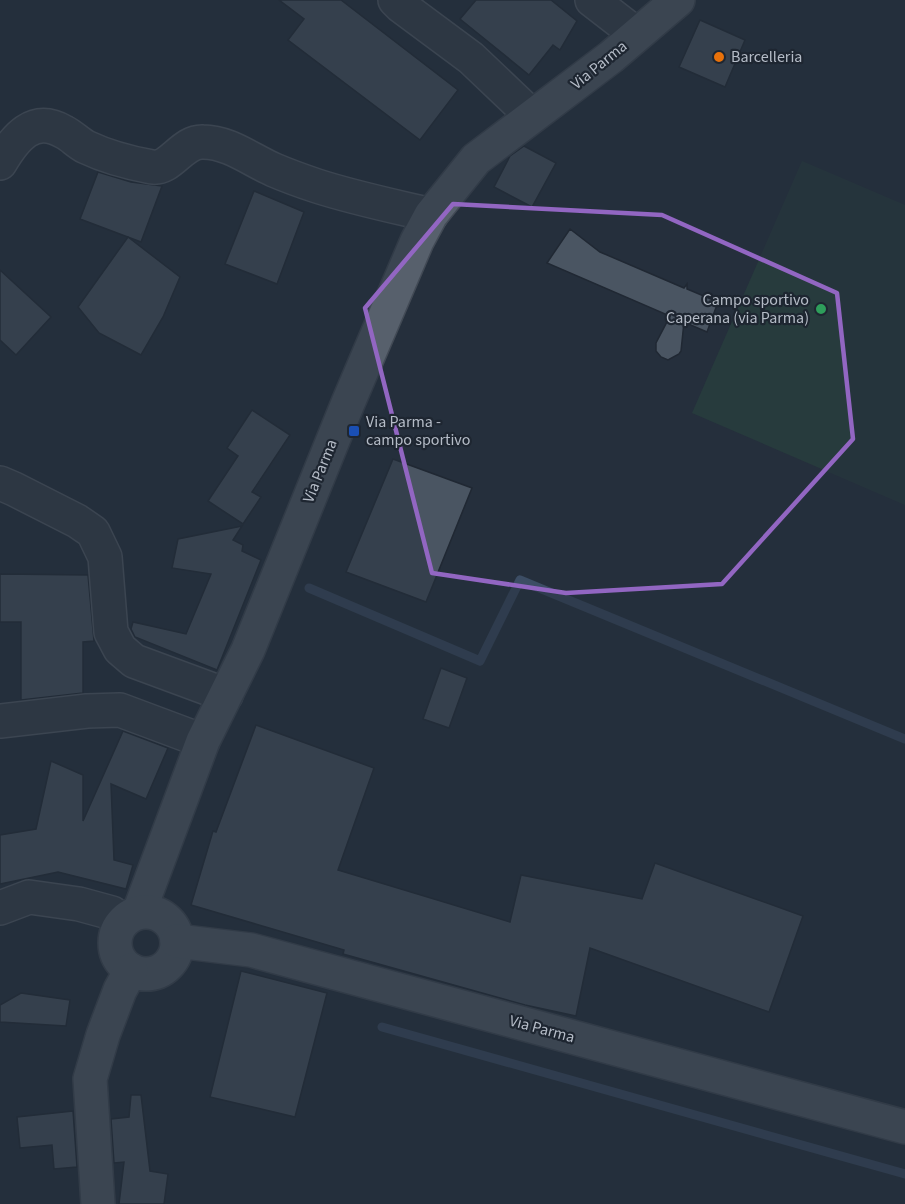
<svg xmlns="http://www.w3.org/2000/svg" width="905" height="1204" font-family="'Source Sans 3',sans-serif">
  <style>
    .green { fill: #273b3d }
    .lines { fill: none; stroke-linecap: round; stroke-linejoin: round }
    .stream { stroke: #3c4d64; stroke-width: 9 }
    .building { fill: #4a5562; stroke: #202833; stroke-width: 1.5 }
    .minor-casing { stroke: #575f6a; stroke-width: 36 }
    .major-casing { stroke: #424a55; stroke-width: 36 }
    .minor { stroke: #39414c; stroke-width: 33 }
    .major { stroke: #57606c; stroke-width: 33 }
    .marked { fill: none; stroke: #9266c2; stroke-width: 4.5; stroke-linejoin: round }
    .food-dot { fill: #e8710a; stroke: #1e2631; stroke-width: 2 }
    .leisure-dot { fill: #2e9e5b; stroke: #1e2631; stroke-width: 2 }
    .transit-dot { fill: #1a4fb4; stroke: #1e2631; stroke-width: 2 }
    .labels { text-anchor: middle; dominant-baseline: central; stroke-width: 4.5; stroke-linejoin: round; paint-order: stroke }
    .poi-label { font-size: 16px; fill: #b5bcc7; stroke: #1e2631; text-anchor: start }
    .street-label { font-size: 16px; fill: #b5bcc7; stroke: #1e2631 }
  </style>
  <rect width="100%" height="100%" fill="#252f3c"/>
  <path class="green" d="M802,161L905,205V505L692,413Z"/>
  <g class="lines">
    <g class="stream">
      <path d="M309,588L480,661L520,580L905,739"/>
      <path d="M382,1027L905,1174"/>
    </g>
  </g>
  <g class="building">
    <path d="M279,0H341L458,90L420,140L288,40L304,19Z"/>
    <path d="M476,0H551L577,21L560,50L553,45L529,75L460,19Z"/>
    <path d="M700,20L745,40L725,87L679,67Z"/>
    <path d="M524,146L556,163L532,207L494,187L510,156Z"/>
    <path d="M98,172L131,182L162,186L141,242L80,219Z"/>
    <path d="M254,191L304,212L277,284L225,264Z"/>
    <path d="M570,229L600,252L684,288L687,284V289L718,302L707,332L684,322L681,351L679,354L668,360L661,357L656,351V343L670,316L547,263Z"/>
    <path d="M128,237L180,277L163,317L141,355L99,333L78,307Z"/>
    <path d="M0,270L51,317L16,355L0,340Z"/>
    <path d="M252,410L290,435L252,492L261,497L243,524L208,501L238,456L227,448Z"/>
    <path d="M393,459L472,488L426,602L346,572Z"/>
    <path d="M242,526L233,540L243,545L242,551L261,560L217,670L135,637L131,629L133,622L186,634L211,574L172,568L178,539Z"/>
    <path d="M0,574L88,575L94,641L83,642V693L21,700V622H0Z"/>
    <path d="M441,668L467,678L449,728L423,719Z"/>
    <path d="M256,725L374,768L338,870L510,922L521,875L642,899L655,863L803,916L769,1012L590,948L576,1016L525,1005L343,954L344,950L191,905L213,831L216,832Z"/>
    <path d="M123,731L168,748L146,799L111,784L114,860L133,865L126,889L58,872L0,884V835L36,829L51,761L83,775V821Z"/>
    <path d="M241,971L327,993L295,1117L210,1097Z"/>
    <path d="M21,993L70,1000L66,1026L0,1022V1005Z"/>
    <path d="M131,1095H141L150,1171L168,1174L164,1204H119L124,1162L114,1163L111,1119L129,1117Z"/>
    <path d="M73,1111L77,1167L54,1169L52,1145L20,1148L17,1117Z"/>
  </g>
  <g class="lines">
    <g class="minor-casing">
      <g id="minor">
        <path d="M395,0L401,6L471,58L532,116"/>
        <path d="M592,0L636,34"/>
        <path d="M0,163C15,138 33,114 64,132C72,136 78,143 86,147C107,157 130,163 152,167C171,170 182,141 203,142C229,142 251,160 274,170C288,176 302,181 317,186C354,198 393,206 431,215"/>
        <path d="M0,483L14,489L77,521L93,532L105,557L111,632L120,649L134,661L226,695"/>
        <path d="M0,721L87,711L120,710L203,741"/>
        <path d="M0,908L29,897L79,904L112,913L123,922"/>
      </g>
    </g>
    <g class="major-casing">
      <g id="major">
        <path d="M139,912L203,741L248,650L348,403L417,241L431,215L476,159L611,57L678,0"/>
        <circle cx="146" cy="943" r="31"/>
        <path d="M177,941L251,950L905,1127"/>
        <path d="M98,1204L90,1079L103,1035L120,990L131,970"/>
      </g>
    </g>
    <use href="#minor" class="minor"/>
    <use href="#major" class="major"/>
  </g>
  <path d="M0 0H905V1204H0ZM453,204L662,215L837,293L853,439L722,584L566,593L432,573L365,308Z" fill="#252f3c" fill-opacity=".55" fill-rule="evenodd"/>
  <path class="marked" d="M453,204L662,215L837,293L853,439L722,584L566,593L432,573L365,308Z"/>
  <circle class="food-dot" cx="719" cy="57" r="6"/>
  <circle class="leisure-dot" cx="821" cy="309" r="6"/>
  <rect class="transit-dot" x="348" y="425" width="12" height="12" rx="3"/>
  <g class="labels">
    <g class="poi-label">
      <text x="731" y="57">Barcelleria</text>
      <text x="809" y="300" text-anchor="end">Campo sportivo<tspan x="809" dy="18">Caperana (via Parma)</tspan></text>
      <text x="366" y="422">Via Parma -<tspan x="366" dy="18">campo sportivo</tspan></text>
    </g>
    <g class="street-label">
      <text transform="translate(599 65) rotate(-39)">Via Parma</text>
      <text transform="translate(320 471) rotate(-68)">Via Parma</text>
      <text transform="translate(542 1029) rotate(15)">Via Parma</text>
    </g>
  </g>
</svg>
